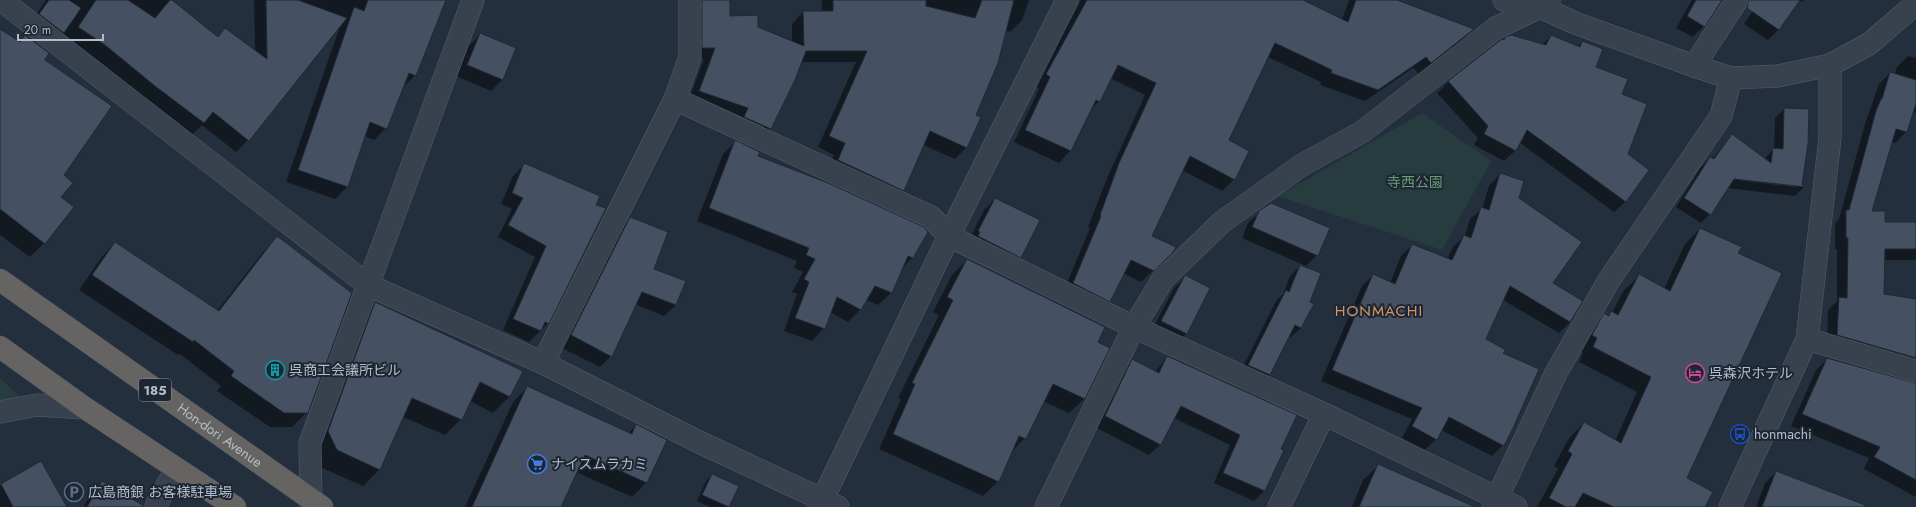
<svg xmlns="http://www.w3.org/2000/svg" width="1916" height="507" font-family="Jost,'Noto Sans JP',sans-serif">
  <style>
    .green { fill: #263c3f }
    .shadow { fill: #0007; fill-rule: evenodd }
    .building { fill: #455162; stroke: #1f2835 }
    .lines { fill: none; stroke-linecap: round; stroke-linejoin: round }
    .minor-casing { stroke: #565f6c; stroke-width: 23 }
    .tertiary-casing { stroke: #565f6c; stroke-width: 23 }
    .trunk-casing { stroke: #434c59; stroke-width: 23 }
    .minor { stroke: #38414e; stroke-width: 22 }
    .tertiary { stroke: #38414e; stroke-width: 22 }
    .trunk { stroke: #656462; stroke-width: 22 }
    .labels { text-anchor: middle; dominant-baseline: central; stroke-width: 4; stroke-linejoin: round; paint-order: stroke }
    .shield { fill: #1d2633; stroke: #878f9c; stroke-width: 1 }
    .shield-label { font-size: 13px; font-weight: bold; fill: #b4bcc9 }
    .park-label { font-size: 14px; fill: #6b9a76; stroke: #1d2633 }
    .poi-label { font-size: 14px; fill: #b4bcc9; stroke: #1d2633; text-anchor: start }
    .street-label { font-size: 14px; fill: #b4bcc9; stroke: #1d2633 }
    .neighbourhood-label { font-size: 15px; letter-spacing: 1px; fill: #d59563; stroke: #1d2633 }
  </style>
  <rect width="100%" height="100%" fill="#242f3e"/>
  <g class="green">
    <path d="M1422,113L1491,161L1442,250L1278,196Z"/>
    <path d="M0,378L20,397L0,402Z"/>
  </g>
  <g class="shadow">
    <path d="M46,0H171L217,38L225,30L255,52L254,0H434L416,75L403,87L386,128L374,140L364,136L347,187L335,199L286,182L340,26L248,140L236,152L202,125L192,135L143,98L93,57L60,35L28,26Z"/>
    <path d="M690,0H729V17L792,43V24L803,12H822V0H1029L1022,20L1010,32L1005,30L975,116L966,148L955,159L923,145L903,190L892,202L827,172L834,155L818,147L856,62H801L770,129L758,140L688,102L704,59H691Z"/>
    <path d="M1081,0H1300L1342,20L1349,0H1395L1473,29L1461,41L1419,74L1413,68L1365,101L1320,85L1321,82L1268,57L1228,141L1234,179L1222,191L1182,170L1150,236L1173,251L1141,282L1123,273L1110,301L1098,313L1062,295L1090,228L1088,227L1108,176L1145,95L1110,78L1099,101L1090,110L1070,151L1059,163L1014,142L1039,89L1035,86Z"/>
    <path d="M1692,0H1721L1704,26L1693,37L1676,28Z"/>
    <path d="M1760,0H1804L1802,2L1798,0L1779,29L1768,40L1744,24Z"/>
    <path d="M0,30L19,43L25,36L44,60L62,176L60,197L73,207L44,243L30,257L0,235Z"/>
    <path d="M480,34L515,49L502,80L491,91L456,76L469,46Z"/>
    <path d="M1551,36L1578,47L1582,42L1595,68L1621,95L1626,155L1648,171L1625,202L1614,212L1519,142L1515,151L1504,161L1474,145L1478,138L1437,93L1448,82L1502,40L1542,45Z"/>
    <path d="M1908,56L1916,58V111L1911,116L1906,132L1895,143L1891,142L1871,212L1884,223H1916V260H1884L1883,294L1916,300V377L1827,346L1828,310L1837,301V249H1835V223L1839,219L1865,124L1879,84L1890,73L1895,74L1897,67Z"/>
    <path d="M1784,109L1801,185L1804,187L1795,196L1727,188L1710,214L1701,223L1676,207L1701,167L1710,158L1712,159L1732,136L1764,159L1774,149L1775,118ZM1729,177L1795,185V187L1729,179Z"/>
    <path d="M735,142L757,157L926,232L912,258L901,270L891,293L878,305L866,300L860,310L848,322L830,312L824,328L812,341L784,331L797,294L792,292L803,272L794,268L797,261L697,221L723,154Z"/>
    <path d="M524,165L598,197L548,323L529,342L503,330L535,257L498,237L512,209L501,204L513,176Z"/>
    <path d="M1500,174L1518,199L1552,284L1570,322L1559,333L1503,300L1485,339L1502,354L1503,445L1492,456L1441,430L1436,439L1425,450L1402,438L1412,419L1321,381L1362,286L1373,275L1390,283L1401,256L1412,245L1447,260L1453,247L1465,236L1470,219L1482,209L1489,186Z"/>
    <path d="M995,199L1020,257L1009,268L968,242L984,210Z"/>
    <path d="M1260,212L1317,255L1306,266L1242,238L1248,223Z"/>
    <path d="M630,219L653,270L676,305L664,316L635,304L611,356L600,367L560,347L619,230Z"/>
    <path d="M1700,229L1737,254L1686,479L1704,507H1537L1558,469L1554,466L1569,438L1584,423L1615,441L1637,392L1579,362L1583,353L1578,350L1590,329L1605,315L1608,316L1612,313L1624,290L1639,276L1664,289L1685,244Z"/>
    <path d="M277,238L307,412L292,427H270L217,391L221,386L180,354L178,355L79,290L101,258L115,243L217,311L263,252Z"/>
    <path d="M967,260L1109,348L1084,399L1069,413L1043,401L1025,438L1010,453L998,481L983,496L879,449L901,399L898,398L939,315L933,312L952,275Z"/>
    <path d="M1300,266L1301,328L1291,337L1288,336L1269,375L1259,385L1239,375L1276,301L1283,294L1290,276Z"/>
    <path d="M1185,277L1209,289L1186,334L1175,345L1151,332L1174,288Z"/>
    <path d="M375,303L510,396L493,413L470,401L461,419L445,435L403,417L380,469L363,486L320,467L312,448L359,319Z"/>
    <path d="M1167,357L1282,451L1264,491L1254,501L1214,483L1230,445L1174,418L1160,445L1149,455L1095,427L1122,371L1132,360L1155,372Z"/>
    <path d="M1827,359L1916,384V497L1864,469L1869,458L1791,426L1816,370Z"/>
    <path d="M528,387L628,434L636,425L646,483L632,497L576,472L560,507H465L513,402Z"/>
    <path d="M41,462L66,507H0V486Z"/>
    <path d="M1378,466L1432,507H1352L1363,480Z"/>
    <path d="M1776,472L1840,507H1756L1765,483Z"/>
    <path d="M712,475L737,487L728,507H710L697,501L706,481Z"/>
    <path d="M102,482L137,507H84L91,493Z"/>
  </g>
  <g class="building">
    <path d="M49,0H69L81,8L64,33L39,14Z"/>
    <path d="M96,0H128L155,18L170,0H172L218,37L225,28L267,59L266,0H298L347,18L249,141L213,112L204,123L155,86L105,45L78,27Z"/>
    <path d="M368,0H446L416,76L409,73L387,129L370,122L348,187L298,170L354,7L364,11Z"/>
    <path d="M702,0H730V16L758,15V27L804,46L803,11H833V0H926V6L975,18L982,0H1014L998,63L976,115L981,117L967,148L930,131L904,191L838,160L845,143L829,136L867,51H806L795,80L771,129L744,117L748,108L699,91L715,48H702Z"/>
    <path d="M1087,0H1303L1348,22L1356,0H1397L1474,29L1431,63L1426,57L1378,90L1331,73L1332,70L1275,43L1229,140L1249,151L1235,180L1190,156L1152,236L1176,247L1173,252L1154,271L1131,260L1110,302L1073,283L1101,216L1100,215L1119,163L1156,83L1118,65L1100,102L1096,100L1071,151L1025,130L1050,77L1046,74Z"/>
    <path d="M1696,0H1722L1705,27L1687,16Z"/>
    <path d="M1749,0H1800L1779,30L1747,8Z"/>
    <path d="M0,29L20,42L25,35L49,53L45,60L112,106L64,175L73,183L61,197L74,207L45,244L0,209Z"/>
    <path d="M480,33L516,48L503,80L467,65Z"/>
    <path d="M1511,35L1546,45L1551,35L1580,47L1582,41L1603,49L1596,67L1628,79L1622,94L1647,104L1628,154L1649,170L1626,202L1527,130L1516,151L1484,134L1488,126L1448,81L1502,39L1504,40L1505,37Z"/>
    <path d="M1890,72L1916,80V104L1907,132L1896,129L1872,211H1885V222H1916V249H1885L1884,294L1916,299V358L1837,335L1839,297L1847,298L1848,238H1846V210H1849L1876,111L1881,99H1882Z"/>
    <path d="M1784,108L1809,109L1808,144L1802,185L1805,187L1734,179L1711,215L1684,198L1710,157L1714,159L1732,134L1771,163L1773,148L1783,149Z"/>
    <path d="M735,140L760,152L758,156L828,183L924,227L928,232L913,258L908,256L892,293L875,286L861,310L837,297L825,329L795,318L809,282L804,279L815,259L806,255L809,248L709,208Z"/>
    <path d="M524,163L600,196L596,205L606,208L549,324L545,322L541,331L513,319L546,246L508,225L523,198L512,193Z"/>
    <path d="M1500,173L1524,181L1519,198L1582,242L1553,283L1583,301L1570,322L1510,286L1486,339L1506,350L1503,353L1539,369L1514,426L1504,446L1449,417L1437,440L1412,426L1422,408L1332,370L1373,274L1395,284L1412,244L1452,260L1464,235L1471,238L1481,207L1489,210Z"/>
    <path d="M995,198L1040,220L1021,258L978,236L980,232L978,231Z"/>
    <path d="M1271,203L1330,228L1318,256L1252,227L1259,211Z"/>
    <path d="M630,217L668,232L654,269L686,281L676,305L642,292L612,357L571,335Z"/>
    <path d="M1700,228L1742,247L1738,253L1782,273L1687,478L1713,492L1705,507H1614L1583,493L1575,507H1566L1549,498L1572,454L1568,451L1584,422L1621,443L1651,377L1593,347L1597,338L1592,335L1604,313L1609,316L1611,311L1618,315L1639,274L1670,291Z"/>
    <path d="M277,236L352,293L308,413H284L231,376L234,371L194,340L193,342L92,275L115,242L219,311Z"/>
    <path d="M967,259L1105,327L1098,342L1110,348L1085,399L1053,384L1026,439L1019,436L999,482L893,434L915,384L912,383L953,300L947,297Z"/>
    <path d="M1300,265L1321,273L1310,302L1314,304L1301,328L1295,325L1270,375L1248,365L1286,290L1289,292Z"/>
    <path d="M1185,275L1210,288L1187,334L1161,321Z"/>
    <path d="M375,302L523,371L510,397L480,382L462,420L412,398L380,470L337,450L328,431Z"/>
    <path d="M1167,356L1297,415L1281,449L1284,450L1265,491L1223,473L1240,435L1181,406L1161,445L1105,416L1132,359L1159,373Z"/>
    <path d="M1827,358L1916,383V480L1874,457L1880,447L1802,414Z"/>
    <path d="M527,386L632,434L636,424L667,440L647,483L585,455L561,507H472Z"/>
    <path d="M41,461L67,507H13L1,484Z"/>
    <path d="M1378,464L1475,507H1359Z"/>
    <path d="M1776,471L1865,505L1864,507H1762Z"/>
    <path d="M712,474L739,486L729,507L702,495Z"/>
    <path d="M102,481L144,506V507H87Z"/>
  </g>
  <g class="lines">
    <g class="minor-casing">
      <g id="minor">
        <path d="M1,0L368,285L543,363L699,442L838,507"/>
        <path d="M1694,66L1737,0"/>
        <path d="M675,99L931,217L949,236L1134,327L1324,414L1516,507"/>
        <path d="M1807,339L1916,371"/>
        <path d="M543,363L675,99L690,57V0"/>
        <path d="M156,507L159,499L177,469"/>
        <path d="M819,507L949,236L1067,0"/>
        <path d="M1046,507L1134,327L1163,279L1222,222L1302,165L1362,132L1496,28L1540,7L1549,1"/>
        <path d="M1279,507L1324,414"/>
        <path d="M1493,507L1556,373L1609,280L1721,116L1731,78"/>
      </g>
    </g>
    <g class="tertiary-casing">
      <g id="tertiary">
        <path d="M1504,0L1540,7L1575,23L1694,66L1731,78L1778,76L1830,65L1869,44L1911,8L1916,1"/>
        <path d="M0,412L37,405L85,408"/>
        <path d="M311,507L310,443L473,0"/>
        <path d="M1730,507L1807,339L1830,138V65"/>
      </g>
    </g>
    <g class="trunk-casing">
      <g id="trunk">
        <path id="s1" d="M0,280L322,507"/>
        <path d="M0,347L85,408L235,507"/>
      </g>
    </g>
    <use href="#minor" class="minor"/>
    <use href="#tertiary" class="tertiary"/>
    <use href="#trunk" class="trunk"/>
  </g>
  <defs>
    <g id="building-ring" transform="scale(1)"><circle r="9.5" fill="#1d2633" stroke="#0f9aa8" stroke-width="1.5"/><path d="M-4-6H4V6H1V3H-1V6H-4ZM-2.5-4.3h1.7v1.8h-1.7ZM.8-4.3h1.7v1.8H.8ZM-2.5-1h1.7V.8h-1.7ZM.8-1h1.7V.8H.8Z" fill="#0f9aa8"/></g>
    <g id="hotel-ring" transform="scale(1)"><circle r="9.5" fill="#1d2633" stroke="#d1479c" stroke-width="1.5"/><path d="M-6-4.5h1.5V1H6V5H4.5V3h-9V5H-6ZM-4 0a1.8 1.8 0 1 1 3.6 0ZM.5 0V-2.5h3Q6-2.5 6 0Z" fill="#d1479c"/></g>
    <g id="bus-ring" transform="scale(1)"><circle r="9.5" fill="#1d2633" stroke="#1a4fb4" stroke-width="1.5"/><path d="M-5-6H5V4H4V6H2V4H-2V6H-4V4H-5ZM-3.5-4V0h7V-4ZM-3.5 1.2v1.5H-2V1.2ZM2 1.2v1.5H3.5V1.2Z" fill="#1a4fb4"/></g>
    <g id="supermarket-ring" transform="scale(1)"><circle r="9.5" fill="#1d2633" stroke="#3f7fe0" stroke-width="1.5"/><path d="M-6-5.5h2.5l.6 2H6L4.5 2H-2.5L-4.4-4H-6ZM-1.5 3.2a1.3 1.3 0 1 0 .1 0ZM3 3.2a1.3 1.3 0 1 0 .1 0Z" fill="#3f7fe0"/></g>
    <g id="parking-ring" transform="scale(1)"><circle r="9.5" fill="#1d2633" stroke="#5c6f8a" stroke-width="1.5"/><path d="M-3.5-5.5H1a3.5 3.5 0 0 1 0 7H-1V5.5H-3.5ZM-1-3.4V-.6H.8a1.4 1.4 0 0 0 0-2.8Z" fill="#5c6f8a"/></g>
  </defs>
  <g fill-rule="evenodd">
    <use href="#building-ring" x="275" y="370"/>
    <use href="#hotel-ring" x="1695" y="373"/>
    <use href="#bus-ring" x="1740" y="434"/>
    <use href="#supermarket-ring" x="537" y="464"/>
    <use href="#parking-ring" x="74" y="492"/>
  </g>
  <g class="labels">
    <rect class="shield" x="139" y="379" width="32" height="22" rx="3"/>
    <g class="shield-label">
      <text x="155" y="390">185</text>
    </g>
    <g class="park-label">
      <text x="1415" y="182">寺西公園</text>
    </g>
    <g class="poi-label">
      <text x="289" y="370">呉商工会議所ビル</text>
      <text x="1709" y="373">呉森沢ホテル</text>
      <text x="1754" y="434">honmachi</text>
      <text x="551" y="464">ナイスムラカミ</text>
      <text x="88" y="492">広島商銀 お客様駐車場</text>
    </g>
    <g class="street-label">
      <text stroke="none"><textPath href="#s1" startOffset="269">Hon-dori Avenue</textPath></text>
    </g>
    <g class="neighbourhood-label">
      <text x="1379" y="311">HONMACHI</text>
    </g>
  </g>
  <path d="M18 34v6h85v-6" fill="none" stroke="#b4bcc9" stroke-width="2"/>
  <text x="24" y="34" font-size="12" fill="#b4bcc9" stroke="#1d2633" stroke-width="3" paint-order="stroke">20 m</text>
</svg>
